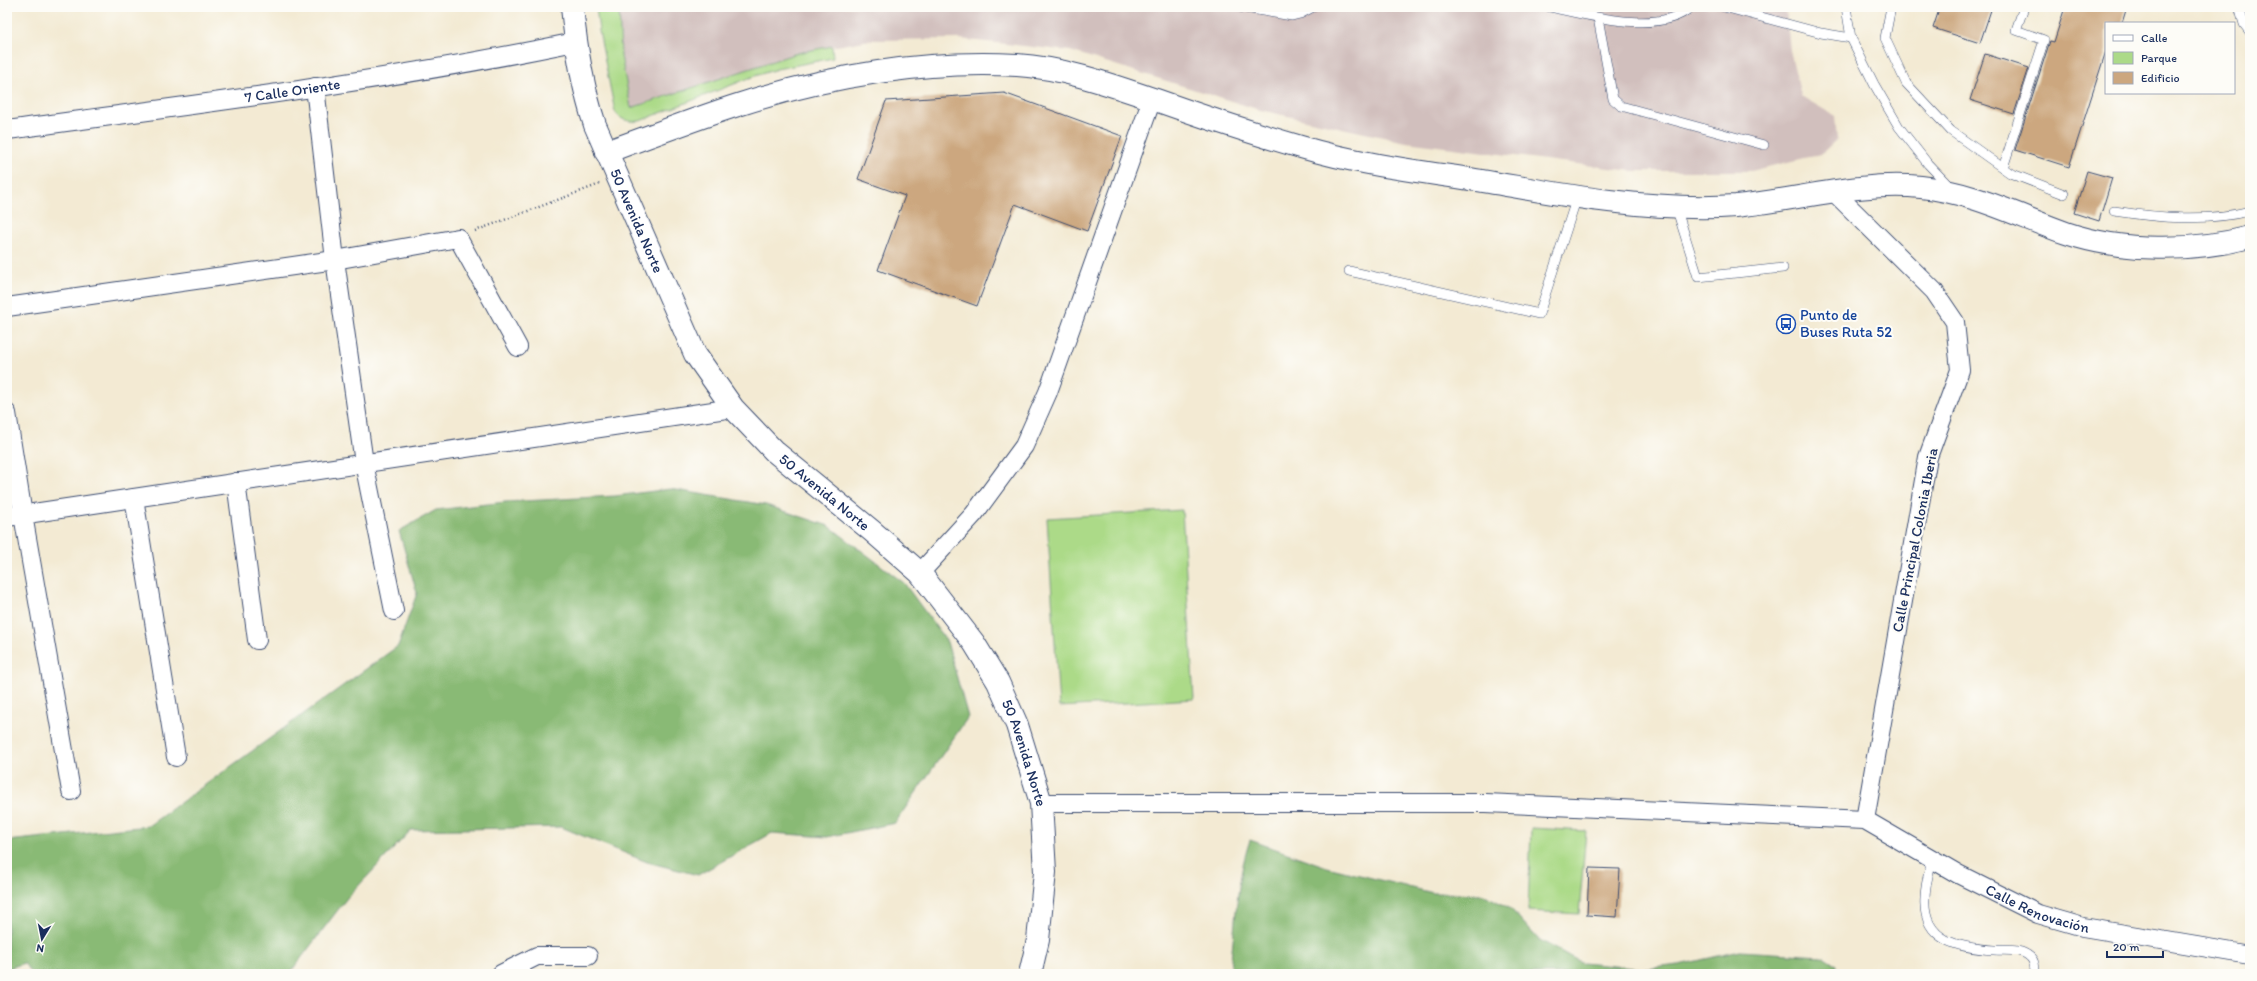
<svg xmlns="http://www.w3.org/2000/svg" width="2257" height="981" font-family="Itim,sans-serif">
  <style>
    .industrial { fill: #d1bfbd }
    .green { fill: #acda88; stroke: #648473 }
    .forest { fill: #89ba74; stroke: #527469 }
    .building { fill: #cca77f }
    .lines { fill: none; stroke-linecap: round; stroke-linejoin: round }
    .service-casing { stroke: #3b4b70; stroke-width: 10 }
    .minor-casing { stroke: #3b4b70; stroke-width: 20 }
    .tertiary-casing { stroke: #3b4b70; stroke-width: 24 }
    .path { stroke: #3b4b70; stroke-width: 2.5; stroke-dasharray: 1 3; stroke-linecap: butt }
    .service { stroke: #fff; stroke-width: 9 }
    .minor { stroke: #fff; stroke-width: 18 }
    .tertiary { stroke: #fff; stroke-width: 22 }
    .labels { text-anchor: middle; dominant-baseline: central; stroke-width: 4; stroke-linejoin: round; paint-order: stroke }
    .street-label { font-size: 15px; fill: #1b2f5e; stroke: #fdfcf7 }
    .transit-label { font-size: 15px; fill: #164399; stroke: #fdfcf7; text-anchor: start }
  </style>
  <rect width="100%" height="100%" fill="#fdfcf7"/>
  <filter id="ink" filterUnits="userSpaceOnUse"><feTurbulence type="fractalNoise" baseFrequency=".025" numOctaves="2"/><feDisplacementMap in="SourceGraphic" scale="8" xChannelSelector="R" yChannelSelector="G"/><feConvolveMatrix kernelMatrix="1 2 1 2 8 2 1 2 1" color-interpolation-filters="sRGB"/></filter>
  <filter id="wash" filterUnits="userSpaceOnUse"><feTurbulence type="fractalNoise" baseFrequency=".012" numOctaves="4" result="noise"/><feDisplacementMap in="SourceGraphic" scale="16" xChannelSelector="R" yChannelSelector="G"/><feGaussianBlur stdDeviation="0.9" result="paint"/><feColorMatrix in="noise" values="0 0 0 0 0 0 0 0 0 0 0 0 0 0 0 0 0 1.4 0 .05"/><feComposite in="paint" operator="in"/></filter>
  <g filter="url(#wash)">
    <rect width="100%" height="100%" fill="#f3ead3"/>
    <path class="industrial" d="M619,7H1801L1786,10L1790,50L1801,96L1835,116L1837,139L1821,154L1751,171H1632L1406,142L1260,110L1070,51L959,39L870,40L797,53L631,108L621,56Z"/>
    <g class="green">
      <path d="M596,7H619L621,56L631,108L797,53L832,46L833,58L777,69L752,77L640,121C630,122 621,121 615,112L599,31Z"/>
      <path d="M1182,510L1194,699L1059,707L1047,518Z"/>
      <path d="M1531,828L1586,831L1579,914L1528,911Z"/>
    </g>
    <g class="forest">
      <path d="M670,489L766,505L829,526L904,583L947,642L968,717L895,823L827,837L772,833L698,875L647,862L561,827L411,830L347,898L289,974H32L24,963L7,969V841L148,826L398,646L417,593L399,531L436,510L505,502L615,496Z"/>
      <path d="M1250,840L1327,867L1433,893L1483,894L1511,909L1538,939L1582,963L1646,969L1679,965L1740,951L1822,956L1836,965L1835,974H1229C1236,929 1235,884 1250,840Z"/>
    </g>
    <g id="blocks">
      <g class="building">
        <path d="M1940,7H1992L1980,43L1933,28Z"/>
        <path d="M2065,7H2127L2122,23H2106V51L2069,167L2015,150L2050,41L2054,42Z"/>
        <path d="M1985,54L2029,68L2014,114L1970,100Z"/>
        <path d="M1004,93L1122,136L1087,231L1015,204L977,306L878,270L905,196L858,179L886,101Z"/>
        <path d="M2087,171L2112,178L2099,221L2074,213Z"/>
        <path d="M1589,868L1620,869L1617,917L1587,915Z"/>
      </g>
    </g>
  </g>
  <g filter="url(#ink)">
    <use href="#blocks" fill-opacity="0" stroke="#3b4b70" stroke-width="1"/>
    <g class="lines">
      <g class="service-casing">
        <g id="service">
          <path d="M1239,7L1292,16L1300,14L1313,7"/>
          <path d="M1550,7C1588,15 1659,36 1691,7"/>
          <path d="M1724,7L1821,33L1851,38"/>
          <path d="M1846,7L1851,38L1874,84L1899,127L1928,164L1951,188"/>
          <path d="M1891,7L1885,38L1906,83L1951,131L2010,173L2064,194"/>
          <path d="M2239,7L2244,24L2250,32"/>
          <path d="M1598,18L1613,99L1621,106L1764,145"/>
          <path d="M2003,168L2044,40L2016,30L2024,7"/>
          <path d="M1676,207L1698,277L1783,268"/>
          <path d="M2114,211C2159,218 2206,222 2250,211"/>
          <path d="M1349,271L1539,314L1577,197"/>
          <path d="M1932,859C1929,872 1925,885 1925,898C1922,942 1960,948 1995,950C2006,951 2021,948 2030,957C2035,961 2035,968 2035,974"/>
        </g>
      </g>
      <g class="minor-casing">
        <g id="minor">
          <path d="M315,87L335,260L364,463L394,611"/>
          <path id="s1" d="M7,130C197,104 388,81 575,42"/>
          <path d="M1833,191L1934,291L1955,322L1960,370L1928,457L1865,820"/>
          <path d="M7,307L335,260L458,238L518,347"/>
          <path d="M7,413L23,515L71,791"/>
          <path d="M236,482L257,640"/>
          <path d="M134,498L176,757"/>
          <path d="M7,517L733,408"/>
          <path d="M920,573L974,514L1024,446L1048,392L1152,99"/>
          <path id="s2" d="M1041,803H1486L1865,820L1958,874L2038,914L2083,927L2250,955"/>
          <path d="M501,974L537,956H588"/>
        </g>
      </g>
      <g class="tertiary-casing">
        <g id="tertiary">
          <path id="s3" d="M572,7C576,47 582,86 595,125L695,354L733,408L774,451L872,531L920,573L974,643L998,682L1017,725L1041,803L1045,872L1038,940L1030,974"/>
          <path d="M606,152C651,136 696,118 741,104C828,76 925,60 1017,65C1065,68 1111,85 1156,100C1204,117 1252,133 1301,147C1358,164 1417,171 1476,180C1520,187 1565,196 1609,201C1651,206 1695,209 1736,206C1798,200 1859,181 1921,187C1972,192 2018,216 2066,233C2122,252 2193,252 2250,237"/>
        </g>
      </g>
      <path class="path" d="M475,231L600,184"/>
      <use href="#service" class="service"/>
      <use href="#minor" class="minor"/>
      <use href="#tertiary" class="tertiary"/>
    </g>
  </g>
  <defs>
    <g id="bus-ring" transform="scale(1)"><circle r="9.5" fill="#fdfcf7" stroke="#1a4fb4" stroke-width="1.5"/><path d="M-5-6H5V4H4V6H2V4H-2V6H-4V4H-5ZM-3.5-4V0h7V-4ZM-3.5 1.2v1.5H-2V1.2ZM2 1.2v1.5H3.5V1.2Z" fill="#1a4fb4"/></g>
  </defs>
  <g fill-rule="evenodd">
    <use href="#bus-ring" x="1786" y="324"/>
  </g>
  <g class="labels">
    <g class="street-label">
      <text stroke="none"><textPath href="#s1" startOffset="288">7 Calle Oriente</textPath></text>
      <text stroke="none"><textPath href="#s3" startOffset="225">50 Avenida Norte</textPath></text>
      <text stroke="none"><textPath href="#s3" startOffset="561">50 Avenida Norte</textPath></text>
      <text transform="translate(1915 540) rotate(-79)">Calle Principal Colonia Iberia</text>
      <text stroke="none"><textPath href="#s3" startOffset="896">50 Avenida Norte</textPath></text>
      <text stroke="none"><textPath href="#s2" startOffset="1019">Calle Renovación</textPath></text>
    </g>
    <g class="transit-label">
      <text x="1800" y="315">Punto de<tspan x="1800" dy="17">Buses Ruta 52</tspan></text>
    </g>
  </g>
  <rect width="2257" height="981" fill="none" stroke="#fdfcf7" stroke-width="24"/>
  <rect x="2105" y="22" width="130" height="72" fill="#fdfcf7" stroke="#a3aaba"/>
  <rect x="2113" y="35" width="20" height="6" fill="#ffffff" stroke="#a3aaba"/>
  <text x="2141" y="42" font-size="12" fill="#1b2f5e">Calle</text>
  <rect x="2113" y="52" width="20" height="12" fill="#acda88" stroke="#a3aaba"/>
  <text x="2141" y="62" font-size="12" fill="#1b2f5e">Parque</text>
  <rect x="2113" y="72" width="20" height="12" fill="#cca77f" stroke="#a3aaba"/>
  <text x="2141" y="82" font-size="12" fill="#1b2f5e">Edificio</text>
  <g transform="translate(42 939) rotate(190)" stroke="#fdfcf7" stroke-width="3" paint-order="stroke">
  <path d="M0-3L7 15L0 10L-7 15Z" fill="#1b2f5e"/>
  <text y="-6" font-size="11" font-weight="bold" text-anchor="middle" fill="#1b2f5e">N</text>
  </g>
  <path d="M2107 951v6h56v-6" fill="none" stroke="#1b2f5e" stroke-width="2"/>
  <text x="2113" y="951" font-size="12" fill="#1b2f5e" stroke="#fdfcf7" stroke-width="3" paint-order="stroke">20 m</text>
</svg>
